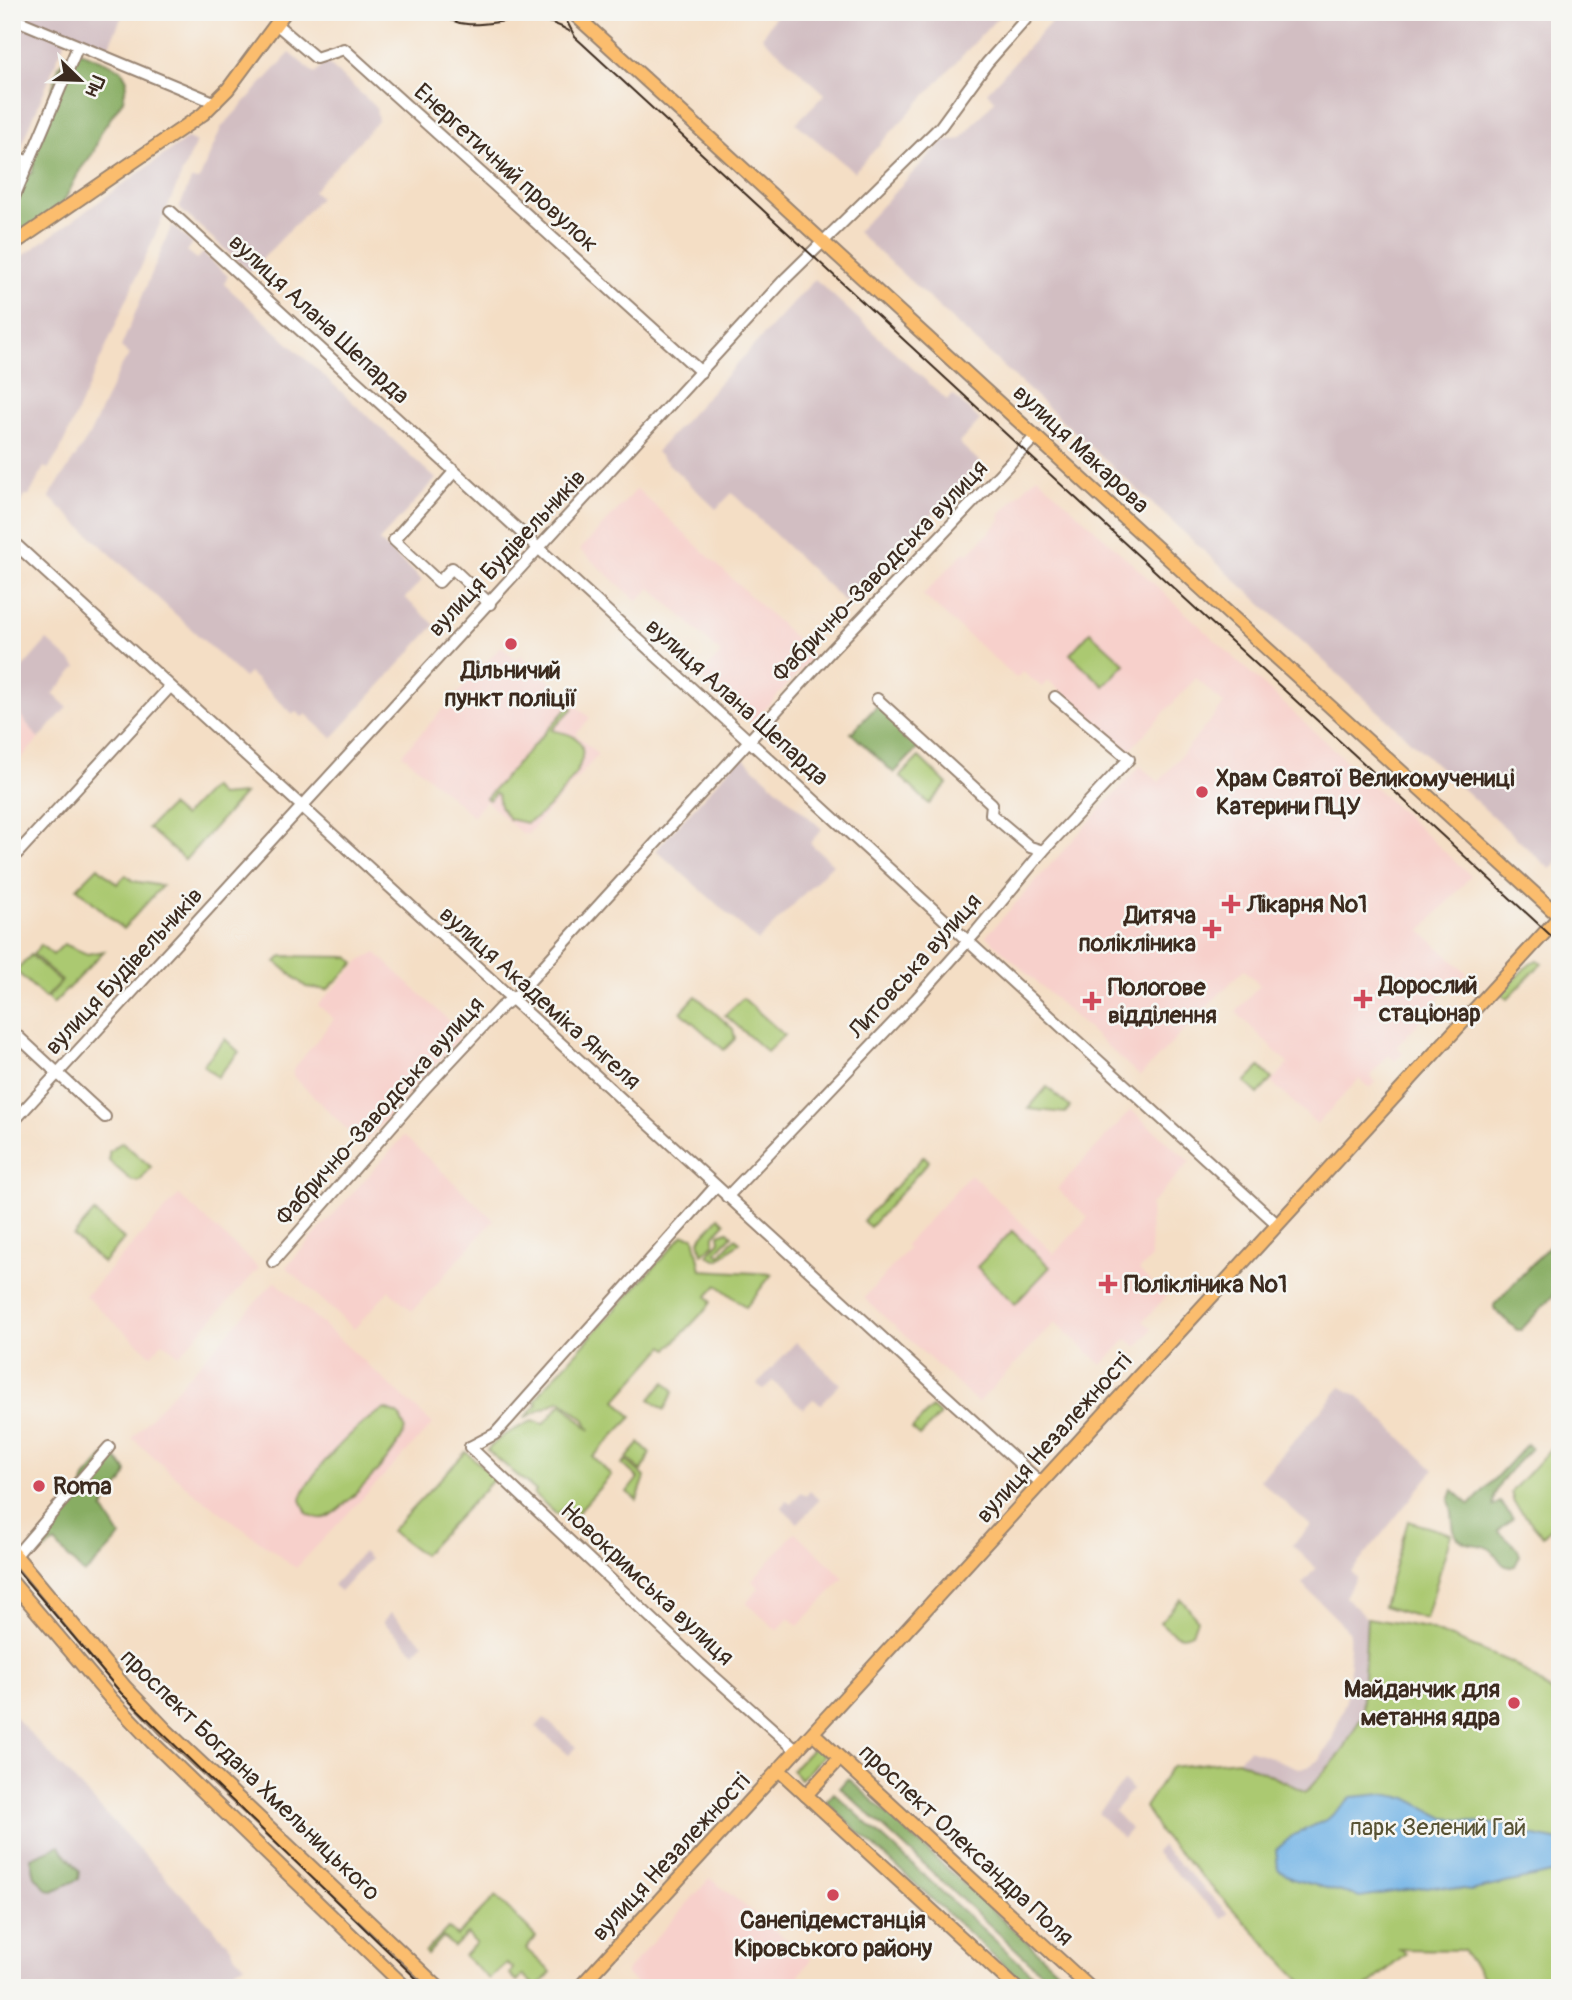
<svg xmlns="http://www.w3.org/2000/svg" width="1572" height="2000" font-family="Pangolin,sans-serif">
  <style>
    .built { fill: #f7d0cb }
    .industrial { fill: #d2bec2 }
    .green { fill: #abc971; stroke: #737a48; stroke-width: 2 }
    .forest { fill: #88ad63; stroke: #626c40; stroke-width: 2 }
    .water { fill: #71b3e6; stroke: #566e82; stroke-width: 2 }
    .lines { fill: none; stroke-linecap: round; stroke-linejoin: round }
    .minor-casing { stroke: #988472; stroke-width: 14 }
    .major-casing { stroke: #988472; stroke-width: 16 }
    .minor { stroke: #fff; stroke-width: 10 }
    .major { stroke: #fbbd6e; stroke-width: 12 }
    .tram { stroke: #3b2a1e; stroke-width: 2 }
    .poi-dot { fill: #d1495b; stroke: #f6f6f2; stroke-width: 2.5 }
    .labels { text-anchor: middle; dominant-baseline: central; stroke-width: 5; stroke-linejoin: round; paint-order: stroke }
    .street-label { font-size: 24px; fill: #3b2a1e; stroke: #f6f6f2 }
    .poi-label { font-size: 24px; font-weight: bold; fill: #3b2a1e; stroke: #f6f6f2; text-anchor: start }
    .park-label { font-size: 24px; fill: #575233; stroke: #f6f6f2 }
  </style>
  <rect width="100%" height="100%" fill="#f6f6f2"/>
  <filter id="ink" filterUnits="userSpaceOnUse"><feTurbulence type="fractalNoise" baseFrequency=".0143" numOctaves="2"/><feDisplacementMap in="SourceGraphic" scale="14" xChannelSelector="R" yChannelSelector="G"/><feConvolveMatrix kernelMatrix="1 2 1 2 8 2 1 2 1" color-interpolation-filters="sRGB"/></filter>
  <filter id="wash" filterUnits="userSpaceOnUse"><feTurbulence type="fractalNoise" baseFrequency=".00686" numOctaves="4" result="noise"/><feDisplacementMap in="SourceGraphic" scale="28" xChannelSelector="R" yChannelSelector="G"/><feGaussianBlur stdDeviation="1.57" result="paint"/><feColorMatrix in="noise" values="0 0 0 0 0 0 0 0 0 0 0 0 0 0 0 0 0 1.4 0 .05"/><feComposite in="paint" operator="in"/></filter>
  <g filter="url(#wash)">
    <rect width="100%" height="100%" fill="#f4dec5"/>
    <g class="built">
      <path d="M1037,476L1471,876L1421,931L1467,973L1456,985L1453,982L1422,1019L1428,1025L1421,1020L1397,1046L1403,1053L1395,1061L1389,1055L1370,1076L1376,1082L1370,1088L1359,1079L1317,1124L1271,1082L1288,1064L1236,1012L1260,985L1244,969L1140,1076L986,936L1140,766L1159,782L1224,704L1196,678L1128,752L1048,680L1042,687L1023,672L1016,678L923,595L964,552L969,553L994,527L1001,520L999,515Z"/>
      <path d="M637,489L814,656L752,723L700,676L721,653L651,588L637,601L580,550Z"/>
      <path d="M501,646L517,660L521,655L590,718L576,734L598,755L528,834H522L486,801L473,816L402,754Z"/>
      <path d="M12,700L21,708V716L39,739L12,768Z"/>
      <path d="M376,953L459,1030L458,1040L365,1142L361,1143L293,1076V1070L334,1019L318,1005L360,961Z"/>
      <path d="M1131,1110L1190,1162L1150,1205L1151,1258L1139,1271L1167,1296L1143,1321L1152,1329L1137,1347L1127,1339L1102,1365L1055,1322L978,1403L864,1298L908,1249L905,1245L971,1174L1054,1254L1088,1218L1057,1189Z"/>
      <path d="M404,1136L494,1220L412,1311L389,1290L354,1329L286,1267Z"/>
      <path d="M179,1195L259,1268L179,1355L163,1342L151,1355L85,1296Z"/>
      <path d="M275,1281L433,1424L296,1568L189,1489L132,1438Z"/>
      <path d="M795,1532L844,1578L798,1626L789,1618L777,1630L746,1603L759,1588L752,1581Z"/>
      <path d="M710,1878L811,1959L790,1988H641L625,1973Z"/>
    </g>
    <g class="industrial">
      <path d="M12,12H124L107,50L68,33L12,169Z"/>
      <path d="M778,12H1003L854,172L796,123L825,94L762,37Z"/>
      <path d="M1060,12H1560V859L1550,869L857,232L942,142L961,139L995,100L987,92Z"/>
      <path d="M290,53L315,74L326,62L376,107L378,121L313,191L320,198L250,272L179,208L191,180H199L221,128Z"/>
      <path d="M188,138L196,142L60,451L48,469L44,467L29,496L25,495L12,517V276L20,258Z"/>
      <path d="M172,225L193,244L187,251L197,259L203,253L228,276L224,284L436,479L379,541L422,580L405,598L435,625L332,738L306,714L302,717L296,712L293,714L249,673L244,678L49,497L89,436L121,366L130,355L121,347Z"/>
      <path d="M815,279L947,400L953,395L980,420L959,443L980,462L879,572L881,575L848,605L732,493L716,509L656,452Z"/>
      <path d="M47,640L77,667L53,694L67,707L39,739L21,716V708L12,700V680Z"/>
      <path d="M741,756L822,829L810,843L833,864L758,941L656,850Z"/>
      <path d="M796,1342L840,1384L821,1404L813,1399L803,1409L773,1381L763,1390L757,1384Z"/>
      <path d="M1341,1387L1358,1396L1434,1470L1351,1572L1356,1577L1345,1597L1367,1618L1362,1716L1342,1752L1306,1792L1238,1760L1249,1749L1298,1768L1308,1767L1320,1759L1331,1742L1346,1700L1350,1682L1349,1631L1302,1584L1316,1568L1292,1545L1311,1526L1260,1480Z"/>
      <path d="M810,1491L819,1500L798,1523L781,1507L786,1501L791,1504L801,1492L806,1496Z"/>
      <path d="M363,1552L370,1559L340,1592L333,1585Z"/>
      <path d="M391,1613L423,1643L415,1652L383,1622Z"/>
      <path d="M12,1714L231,1947L235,1956L245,1965L194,1988H12Z"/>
      <path d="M544,1718L577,1747L569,1755L536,1727Z"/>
      <path d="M1124,1781L1132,1790L1114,1811L1131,1829L1123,1838L1098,1813Z"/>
      <path d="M1161,1846L1228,1913L1222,1919L1155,1852Z"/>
    </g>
    <g class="green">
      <path d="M1090,632L1125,664L1104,686L1070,654Z"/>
      <path d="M570,705L573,708L552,730C560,733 569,732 577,739C598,760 552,805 536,818L526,823L509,819L500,806L498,795L495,793L489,800L486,798Z"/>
      <path d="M919,757L947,784L929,804L900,776Z"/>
      <path d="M212,787L220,796L244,794L185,860L148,828L170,806L183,817Z"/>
      <path d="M98,867L117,884L126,875L133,881L162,886L123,929L77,888Z"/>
      <path d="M64,944L87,954L104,951L53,1004L47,998L62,981L33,954L41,945L53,955Z"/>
      <path d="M31,955L60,982L45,998L16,971Z"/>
      <path d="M282,956L349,957L355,963L327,990L306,987L276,962Z"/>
      <path d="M1537,960L1542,963L1507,999L1501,993L1530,963Z"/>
      <path d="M696,996L733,1029L735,1039L724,1050L681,1012Z"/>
      <path d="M743,998L784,1035L767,1052L725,1015Z"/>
      <path d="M225,1039L239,1052L217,1077L203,1065Z"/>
      <path d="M1260,1067L1272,1079L1258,1094L1245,1082Z"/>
      <path d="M1047,1087L1070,1107L1065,1113L1028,1109Z"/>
      <path d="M122,1142L151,1167L140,1181H132L109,1161V1152Z"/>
      <path d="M924,1156L929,1161L870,1227L863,1221Z"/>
      <path d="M94,1212L124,1239L103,1263L73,1236Z"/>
      <path d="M719,1217L725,1223L714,1235V1244L702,1254L699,1240Z"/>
      <path d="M728,1231L732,1235L716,1252L720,1255L735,1238L740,1242L718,1260L707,1255L720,1241L719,1234Z"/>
      <path d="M1012,1231L1050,1267L1015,1304L977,1267Z"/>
      <path d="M683,1235L694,1237L701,1270L772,1274L746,1307L717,1285L707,1296L711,1302L707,1308L668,1349L664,1346L616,1400L632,1417L593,1457L611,1475L571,1520L561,1511L556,1514L534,1494L536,1491L487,1450L502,1436L532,1421L544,1424L562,1403L590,1430L585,1420L561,1400L524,1418L538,1404L535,1402L544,1388Z"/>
      <path d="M665,1382L674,1391L664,1410L650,1399Z"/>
      <path d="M932,1408L940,1415L920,1436L912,1429Z"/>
      <path d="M386,1409L399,1415L405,1428C402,1448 346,1508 327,1517C320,1520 313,1517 307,1513L301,1500C304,1478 364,1415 386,1409Z"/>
      <path d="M1560,1438V1518L1543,1536L1514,1503L1511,1492Z"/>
      <path d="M640,1443L650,1453L642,1471L627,1458Z"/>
      <path d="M466,1452L495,1478L423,1555L391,1531Z"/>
      <path d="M626,1460L645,1477L637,1500L627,1492L638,1478L622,1464Z"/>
      <path d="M1408,1521L1451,1534L1426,1619L1383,1606Z"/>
      <path d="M1181,1599L1197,1619L1192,1633C1178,1641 1170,1631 1160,1622Z"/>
      <path d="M1367,1618L1427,1628L1513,1663L1560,1699V1988H1491L1463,1950L1399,1949L1406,1954L1365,1988H1308L1160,1833L1145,1807L1171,1767L1238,1760L1306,1792L1342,1752L1362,1716Z"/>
      <path d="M815,1746L824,1755L801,1779L792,1770Z"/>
      <path d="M496,1896L536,1937L526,1949L551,1972L537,1988L523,1975L517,1981L510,1974L513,1968L507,1963L489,1979L464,1956L476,1943L467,1934L454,1947L443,1937L427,1955L425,1952L448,1928L457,1936Z"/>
    </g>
    <g class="forest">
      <path d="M79,51L121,69L127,80L123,100L101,132L93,153L80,170L63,203L52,210L41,229L14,237L12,189L32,173L34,163L28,149L42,122L59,66L67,55Z"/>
      <path d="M879,704L921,745L894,773L851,733Z"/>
      <path d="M1560,1234V1288L1521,1330H1517L1494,1309V1305Z"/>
      <path d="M1527,1444L1531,1448C1516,1465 1494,1482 1493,1506L1500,1502L1513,1518L1498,1531L1518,1549L1520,1556L1515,1566C1500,1570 1500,1556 1490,1549C1480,1542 1467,1547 1458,1538C1450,1530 1455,1512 1449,1501L1453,1490L1470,1505Z"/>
      <path d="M106,1454L113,1455L127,1471C124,1488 109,1492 103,1509L120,1536C118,1541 88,1571 84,1574L55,1543L39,1553L33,1546L47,1529L57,1525L60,1514L82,1489L85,1478Z"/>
      <path d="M848,1778L1077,1988H1058L856,1802L840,1787Z"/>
      <path d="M834,1793L1047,1988H1029L826,1802Z"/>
      <path d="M59,1846L80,1871L79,1879L53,1891L47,1890L35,1876L31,1858Z"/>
    </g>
    <path class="water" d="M1383,1794L1407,1798L1445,1818L1508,1826L1530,1835L1560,1841V1871L1470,1891L1433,1886L1360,1897L1292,1879L1278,1869L1276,1850L1293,1835L1328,1819L1351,1797Z"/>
  </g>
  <g filter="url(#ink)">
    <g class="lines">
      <g class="minor-casing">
        <g id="minor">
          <path d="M12,18L216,103"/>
          <path d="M276,24L316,58L344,49L701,372"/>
          <path d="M12,155L29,162"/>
          <path d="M12,202L78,46"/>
          <path d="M170,211L1277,1224"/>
          <path d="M454,472L394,540L439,582L452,568L490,604"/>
          <path d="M12,541L1041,1483"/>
          <path d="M877,699L992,804L991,814L1030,847L1043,851"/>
          <path d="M12,859L169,688"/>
          <path d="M12,1031L105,1117"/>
          <path d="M12,1123L786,278L941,126L987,63L1032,12"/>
          <path d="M727,1197L916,999L977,931L1043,851L1129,759L1055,697"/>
          <path d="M273,1262L426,1087L500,1008L517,995L830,652L1036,436"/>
          <path d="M470,1447L700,1664L797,1751"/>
          <path d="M470,1447L495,1434L716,1186"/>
          <path d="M12,1560L109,1447"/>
        </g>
      </g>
      <g class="major-casing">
        <g id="major">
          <path d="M572,12L1560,917"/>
          <path d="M12,245L203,114L228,89L285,12"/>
          <path d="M12,1551L126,1688L166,1730L439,1988"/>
          <path d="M12,1582L112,1700L152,1742L406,1988"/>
          <path d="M813,1733L1090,1988"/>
          <path d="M779,1770L1016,1988"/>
          <path d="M806,1795L840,1758"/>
          <path d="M579,1988L1559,917"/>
        </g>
      </g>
      <use href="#minor" class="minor"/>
      <use href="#major" class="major"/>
      <g class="tram">
        <path d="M438,12C475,44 520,0 569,31"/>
        <path d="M562,12L575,37L1560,944"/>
        <path d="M12,1564L121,1693L426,1988"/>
      </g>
    </g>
  </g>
  <g class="poi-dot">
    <circle cx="511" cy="644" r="7"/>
    <circle cx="1202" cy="792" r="7"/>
    <path d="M1227.5 893.5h7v7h7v7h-7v7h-7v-7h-7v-7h7z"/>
    <path d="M1208.5 918.5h7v7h7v7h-7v7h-7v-7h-7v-7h7z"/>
    <path d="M1359.5 988.5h7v7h7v7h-7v7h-7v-7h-7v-7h7z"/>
    <path d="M1088.5 990.5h7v7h7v7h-7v7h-7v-7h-7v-7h7z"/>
    <path d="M1104.5 1273.5h7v7h7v7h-7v7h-7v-7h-7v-7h7z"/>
    <circle cx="39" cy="1486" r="7"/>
    <circle cx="1514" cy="1703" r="7"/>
    <circle cx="833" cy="1895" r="7"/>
  </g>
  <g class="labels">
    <g class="street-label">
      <text transform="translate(506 168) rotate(42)">Енергетичний провулок</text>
      <text transform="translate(319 319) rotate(43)">вулиця Алана Шепарда</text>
      <text transform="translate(1081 449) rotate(43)">вулиця Макарова</text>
      <text transform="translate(507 553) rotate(-47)">вулиця Будівельників</text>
      <text transform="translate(880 571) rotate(-46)">Фабрично-Заводська вулиця</text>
      <text transform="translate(737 702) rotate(42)">вулиця Алана Шепарда</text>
      <text transform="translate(915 966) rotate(-48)">Литовська вулиця</text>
      <text transform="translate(124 971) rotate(-47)">вулиця Будівельників</text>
      <text transform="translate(540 998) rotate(42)">вулиця Академіка Янгеля</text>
      <text transform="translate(380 1111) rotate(-48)">Фабрично-Заводська вулиця</text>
      <text transform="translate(1054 1438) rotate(-48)">вулиця Незалежності</text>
      <text transform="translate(647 1584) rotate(43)">Новокримська вулиця</text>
      <text transform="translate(250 1775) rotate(44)">проспект Богдана Хмельницького</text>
      <text transform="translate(966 1845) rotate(43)">проспект Олександра Поля</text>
      <text transform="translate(671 1857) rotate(-47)">вулиця Незалежності</text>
    </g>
    <g class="poi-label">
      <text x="511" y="670" text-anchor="middle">Дільничий<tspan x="511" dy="28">пункт поліції</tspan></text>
      <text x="1216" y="778">Храм Святої Великомучениці<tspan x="1216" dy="28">Катерини ПЦУ</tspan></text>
      <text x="1247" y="904">Лікарня №1</text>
      <text x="1196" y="915" text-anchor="end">Дитяча<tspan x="1196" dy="28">полікліника</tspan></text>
      <text x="1379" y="985">Дорослий<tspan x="1379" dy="28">стаціонар</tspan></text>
      <text x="1108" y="987">Пологове<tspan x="1108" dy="28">відділення</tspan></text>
      <text x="1124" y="1284">Полікліника №1</text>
      <text x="53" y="1486">Roma</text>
      <text x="1500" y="1689" text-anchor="end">Майданчик для<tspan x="1500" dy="28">метання ядра</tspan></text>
      <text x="833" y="1920" text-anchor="middle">Санепідемстанція<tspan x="833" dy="28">Кіровського району</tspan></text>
    </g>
    <g class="park-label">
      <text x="1438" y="1827">парк Зелений Гай</text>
    </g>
  </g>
  <rect width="1572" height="2000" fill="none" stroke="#f6f6f2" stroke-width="42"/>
  <g transform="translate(80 80) rotate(113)" stroke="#f6f6f2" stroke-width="5" paint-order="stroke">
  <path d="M0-5L12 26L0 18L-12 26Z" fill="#3b2a1e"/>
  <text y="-10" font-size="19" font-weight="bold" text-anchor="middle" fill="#3b2a1e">Пн</text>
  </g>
</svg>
